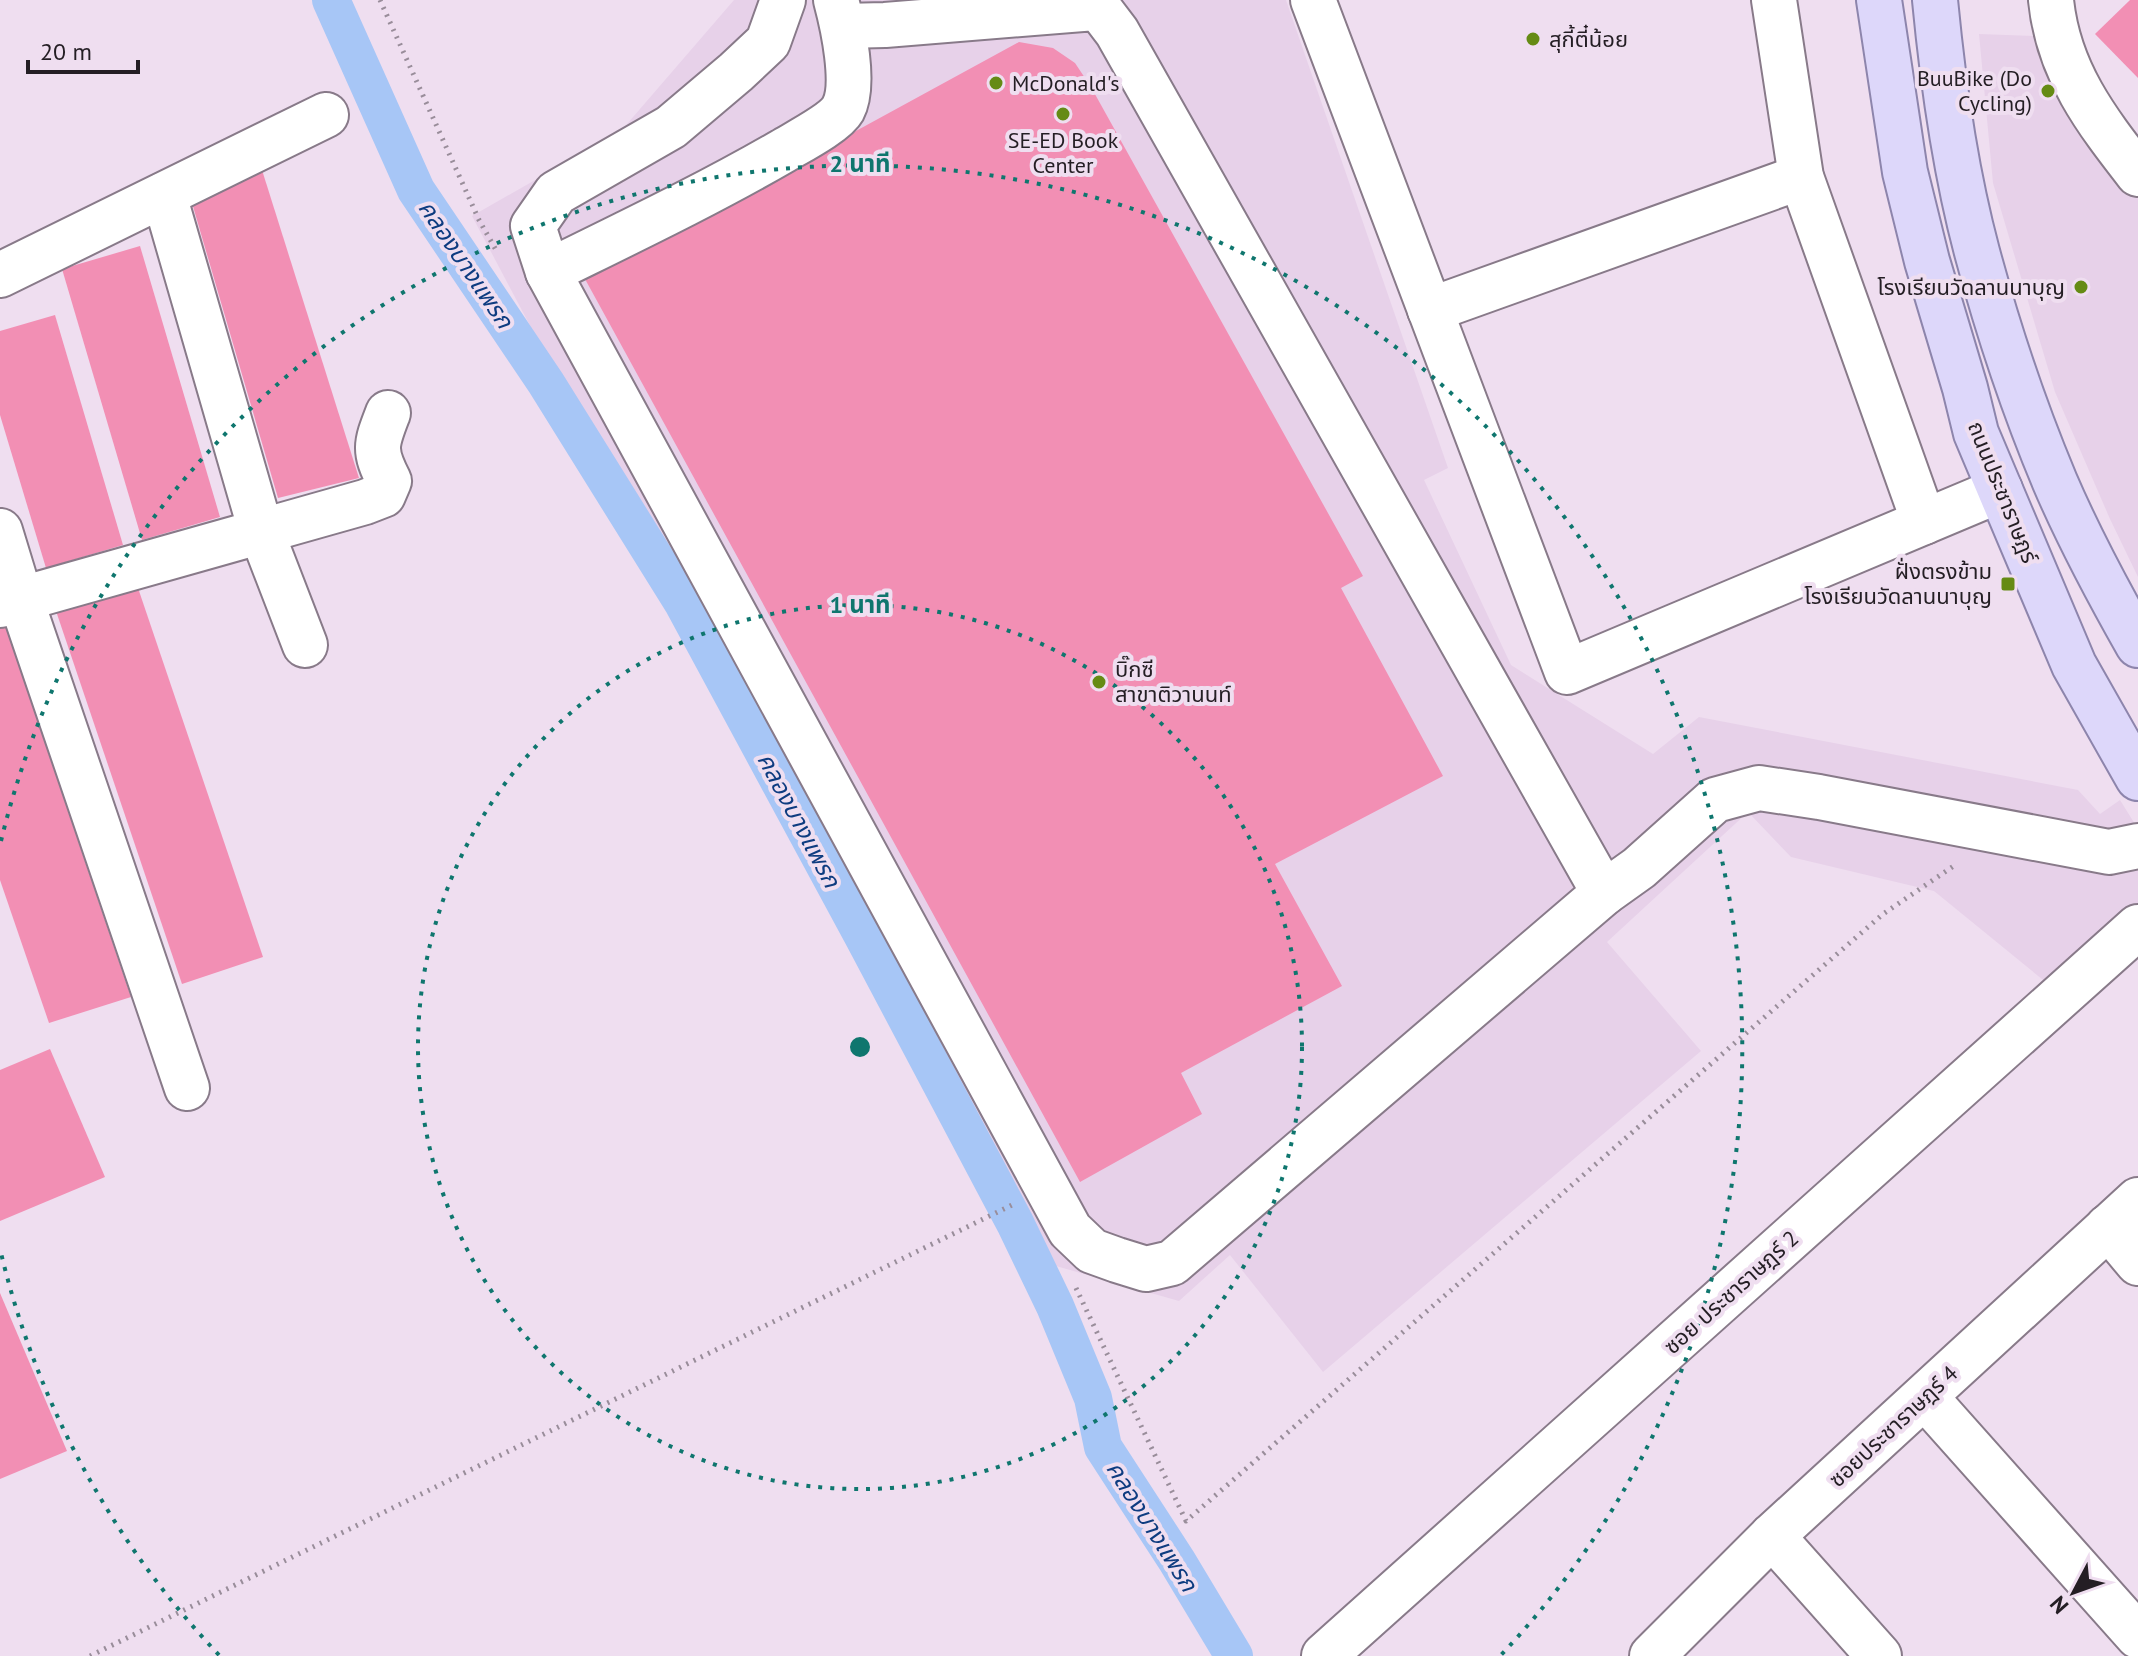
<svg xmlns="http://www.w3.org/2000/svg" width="2138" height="1656" font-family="'PT Sans','Noto Sans Thai',sans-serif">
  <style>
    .built { fill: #e7d1e9 }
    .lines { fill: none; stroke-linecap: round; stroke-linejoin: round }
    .canal { stroke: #a7c6f6; stroke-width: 38 }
    .building { fill: #f28fb4 }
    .minor-casing { stroke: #887a89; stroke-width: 48 }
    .major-casing { stroke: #8d85ac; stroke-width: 48 }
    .path { stroke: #998d9a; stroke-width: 5; stroke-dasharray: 2 6; stroke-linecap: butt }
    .minor { stroke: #fff; stroke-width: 44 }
    .major { stroke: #ddd7fa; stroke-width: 44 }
    .ring { fill: none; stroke: #0f766e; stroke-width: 4; stroke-dasharray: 4 8 }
    .poi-dot { fill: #658b14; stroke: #efdef0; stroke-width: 3 }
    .labels { text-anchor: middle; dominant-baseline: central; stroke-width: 8; stroke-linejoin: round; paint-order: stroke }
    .poi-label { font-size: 22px; fill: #241e24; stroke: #efdef0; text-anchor: start }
    .street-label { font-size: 22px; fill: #241e24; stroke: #efdef0 }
    .water-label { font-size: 24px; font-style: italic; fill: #0e3c80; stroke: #efdef0 }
    .centre { fill: #0f766e; stroke: #efdef0; stroke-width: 4 }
    .ring-label { font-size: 24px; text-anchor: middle; font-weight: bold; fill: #0f766e; stroke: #efdef0; stroke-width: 8; stroke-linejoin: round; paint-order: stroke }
  </style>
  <rect width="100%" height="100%" fill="#efdef0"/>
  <g class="built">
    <path d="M734,0H1286L1448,468L1424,480L1511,665L1653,754L1699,717L2078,790L2100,814L2120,800L2138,829V924L2064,997L1934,891L1791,857L1748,812L1607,942L1701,1051L1323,1372L1230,1255L1179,1301L1056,1266L953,1124L472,216L621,131Z"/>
    <path d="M1979,34L2036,36L2138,155V577L2110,519L2055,392L1993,183Z"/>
  </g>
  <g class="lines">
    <path class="canal" d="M331,0L416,190L546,383L683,603L864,938L1015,1223L1055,1306L1093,1398L1103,1447L1177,1561L1234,1656"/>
  </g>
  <g class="building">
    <path d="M2130,0H2138V78L2095,34Z"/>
    <path d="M1019,42L1053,48L1075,63L1091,87L1363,576L1341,588L1443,776L1275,864L1342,986L1181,1073L1202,1114L1080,1182L585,279Z"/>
    <path d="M262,170L359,478L278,498L192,203Z"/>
    <path d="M140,246L220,517L142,540L62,269Z"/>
    <path d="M55,315L123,545L46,568L0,415V331Z"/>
    <path d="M137,585L263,957L182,984L56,611Z"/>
    <path d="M4,622L131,997L49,1023L0,880V624Z"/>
    <path d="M50,1049L105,1177L0,1221V1070Z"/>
    <path d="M0,1293L67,1451L0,1479Z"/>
  </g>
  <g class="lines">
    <g class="minor-casing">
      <g id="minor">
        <path d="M783,0L768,42L736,72L671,127L556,193L533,226L548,272C627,233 707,195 783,151C798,142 835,123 843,109C856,85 843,26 836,0"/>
        <path d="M1313,0L1567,672L2000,490"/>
        <path d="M1774,0L1801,177L1924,522"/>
        <path d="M2051,0C2058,71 2096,120 2138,174"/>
        <path d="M164,195L261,531L305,645"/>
        <path d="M548,272L1070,1230L1092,1251L1117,1260L1146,1269L1172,1263L1604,893L1117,32L1101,11L1095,8L885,25L843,26"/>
        <path d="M0,275L326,115"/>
        <path d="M1430,310L1801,177"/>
        <path d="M0,531L21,600L187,1088"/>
        <path d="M0,605L365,502L383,495L389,481C373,450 376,444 388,413"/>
        <path d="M1604,893L1639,868L1715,800L1759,788L1819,797L2109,852L2138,846"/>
        <path d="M2108,1227L2138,1263"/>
        <path d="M1925,1397L2138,1636"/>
        <path d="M1772,1536L1879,1656"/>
        <path d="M1324,1656L2138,927"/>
        <path d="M1652,1656L1772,1536L2138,1200"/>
      </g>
    </g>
    <g class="major-casing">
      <g id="major">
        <path d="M1879,0L1905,172L1927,261L1965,388L1976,433L2074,665L2138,778"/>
        <path d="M1935,0C1943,84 1955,170 1977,252C1998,330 2024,408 2055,482C2079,538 2108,592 2138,645"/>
      </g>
    </g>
    <g class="path">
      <path d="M380,0L479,220L496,250"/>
      <path d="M1076,1288L1186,1521L1883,914L1955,865"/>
      <path d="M90,1656L1012,1205"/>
    </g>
    <use href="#minor" class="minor"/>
    <use href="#major" class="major"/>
  </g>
  <g class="ring">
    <circle cx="860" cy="1047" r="442"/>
    <path d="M219 1655A883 883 0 0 1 1 1253M1 841A883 883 0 1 1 1501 1655"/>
  </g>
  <g class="poi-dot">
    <circle cx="1533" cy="39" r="8"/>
    <circle cx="996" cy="83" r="8"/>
    <circle cx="2048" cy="91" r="8"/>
    <circle cx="1063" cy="114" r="8"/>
    <circle cx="2081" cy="287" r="8"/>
    <rect x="2000" y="576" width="16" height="16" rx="4"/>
    <circle cx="1099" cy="682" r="8"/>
  </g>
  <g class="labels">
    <g class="poi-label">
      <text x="1549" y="39">สุกี้ตี๋น้อย</text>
      <text x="2032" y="78" text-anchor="end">BuuBike (Do<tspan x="2032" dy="25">Cycling)</tspan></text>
      <text x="1012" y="83">McDonald's</text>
      <text x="1063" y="140" text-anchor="middle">SE-ED Book<tspan x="1063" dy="25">Center</tspan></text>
      <text x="2065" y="287" text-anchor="end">โรงเรียนวัดลานนาบุญ</text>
      <text x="1992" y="571" text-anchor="end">ฝั่งตรงข้าม<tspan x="1992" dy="25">โรงเรียนวัดลานนาบุญ</tspan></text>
      <text x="1115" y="669">บิ๊กซี<tspan x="1115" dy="25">สาขาติวานนท์</tspan></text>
    </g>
    <g class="street-label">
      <text transform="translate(2003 492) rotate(68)">ถนนประชาราษฎร์</text>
      <text transform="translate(1731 1292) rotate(-42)">ซอย ประชาราษฎร์ 2</text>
      <text transform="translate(1893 1426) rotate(-43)">ซอยประชาราษฎร์ 4</text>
    </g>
    <g class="water-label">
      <text transform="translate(466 264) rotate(56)">คลองบางแพรก</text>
      <text transform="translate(799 820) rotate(62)">คลองบางแพรก</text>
      <text transform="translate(1152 1526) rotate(58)">คลองบางแพรก</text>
    </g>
  </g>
  <circle cx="860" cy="1047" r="12" class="centre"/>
  <g class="ring-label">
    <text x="860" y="172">2 นาที</text>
    <text x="860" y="613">1 นาที</text>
  </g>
  <g transform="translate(2074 1592) rotate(229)" stroke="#efdef0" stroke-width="6" paint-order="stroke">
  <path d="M0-6L14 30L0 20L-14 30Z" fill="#241e24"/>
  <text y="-12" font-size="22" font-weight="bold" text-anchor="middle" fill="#241e24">N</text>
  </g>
  <path d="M28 60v12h110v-12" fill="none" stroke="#241e24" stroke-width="4"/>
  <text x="40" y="60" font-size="24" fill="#241e24" stroke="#efdef0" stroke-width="6" paint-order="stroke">20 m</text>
</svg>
